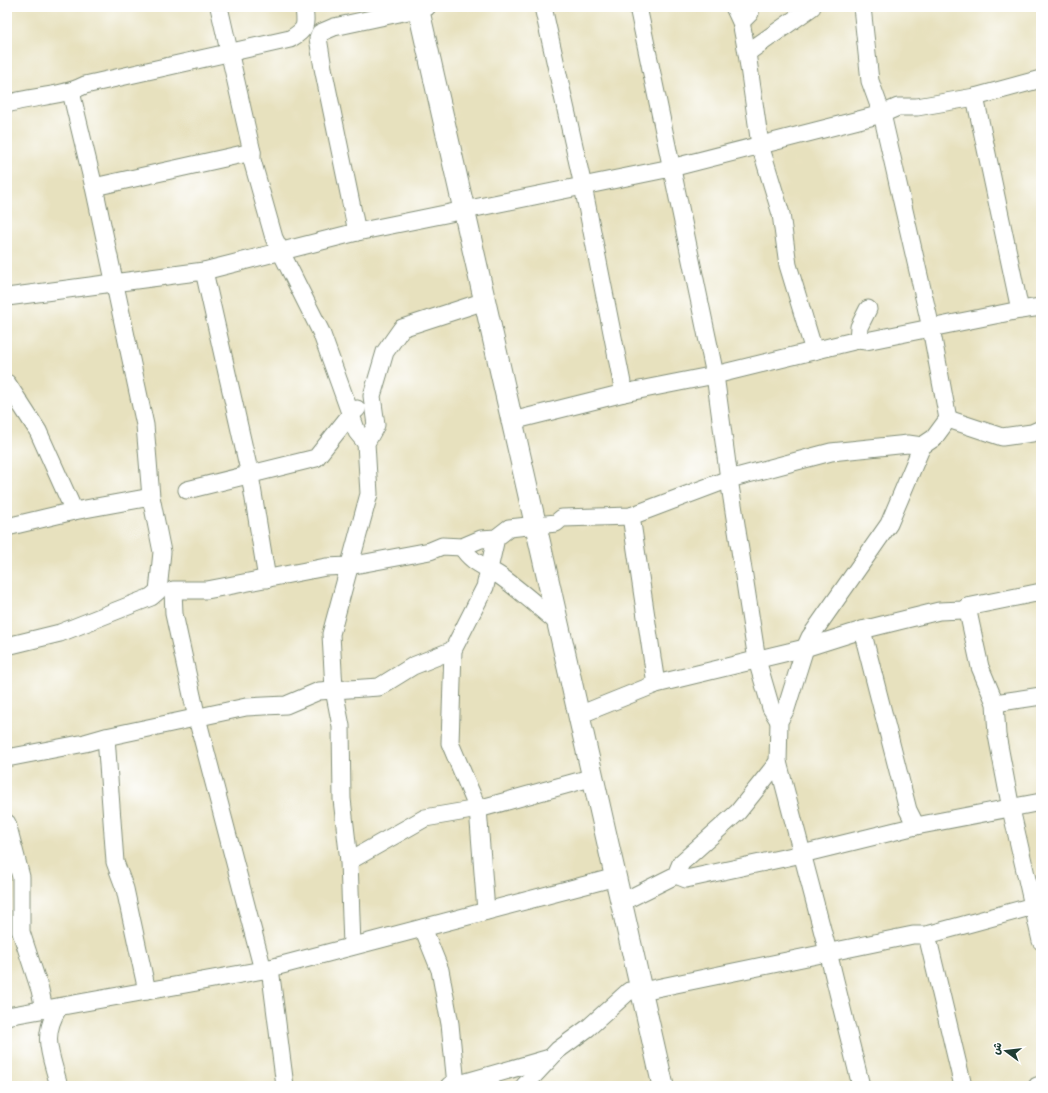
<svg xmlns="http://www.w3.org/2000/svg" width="1048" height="1093" font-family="Kalam,'Playpen Sans Arabic',sans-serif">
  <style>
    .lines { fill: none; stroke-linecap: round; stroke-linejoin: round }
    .minor-casing { stroke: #838f79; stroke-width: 19 }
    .major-casing { stroke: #838f79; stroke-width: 23 }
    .minor { stroke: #fff; stroke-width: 17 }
    .major { stroke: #fff; stroke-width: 21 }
  </style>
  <rect width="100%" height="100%" fill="#fff"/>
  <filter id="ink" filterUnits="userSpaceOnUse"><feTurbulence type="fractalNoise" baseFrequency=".025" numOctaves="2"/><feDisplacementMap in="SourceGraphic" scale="8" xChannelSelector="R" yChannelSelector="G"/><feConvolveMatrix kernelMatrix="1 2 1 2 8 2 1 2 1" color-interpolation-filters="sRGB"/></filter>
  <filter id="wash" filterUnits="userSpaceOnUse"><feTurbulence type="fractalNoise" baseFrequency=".012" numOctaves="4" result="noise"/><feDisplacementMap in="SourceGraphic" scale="16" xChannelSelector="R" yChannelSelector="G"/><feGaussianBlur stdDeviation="0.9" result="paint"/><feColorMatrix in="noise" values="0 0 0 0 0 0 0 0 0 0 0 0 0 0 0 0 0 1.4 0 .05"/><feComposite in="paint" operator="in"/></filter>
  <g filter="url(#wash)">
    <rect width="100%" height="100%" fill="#e7e1be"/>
  </g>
  <g filter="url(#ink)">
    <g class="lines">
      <g class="minor-casing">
        <g id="minor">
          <path d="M219,7L252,152V160L274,238L321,332L357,432L366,443"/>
          <path d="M543,7L583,186L624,393"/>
          <path d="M638,7L715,375L729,479L757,660L771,708L779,721"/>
          <path d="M734,7L741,22L747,53L760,145L781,214L788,265L814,351"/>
          <path d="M741,22L750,13L751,7"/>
          <path d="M747,53L812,7"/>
          <path d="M975,97L1020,310"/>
          <path d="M7,104C33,96 61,97 85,85L290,39C307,29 306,26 304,7"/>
          <path d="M94,187L252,152"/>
          <path d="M357,232L323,68L318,38L320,33L334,27L427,7"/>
          <path d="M204,271L250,475L267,579"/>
          <path d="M7,297L204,271L357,232L671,168L882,114L898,107H917L975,97L1041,79"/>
          <path d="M858,340L859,327L868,309"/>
          <path d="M7,383L38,431L74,511"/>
          <path d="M948,419L1002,437L1032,433L1041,429"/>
          <path d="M512,421L624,393L715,375L858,340L866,341L1020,310L1041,307"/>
          <path d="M187,490L316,458L351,414L357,409"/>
          <path d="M631,516L656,684"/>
          <path d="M7,527L74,511L151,497"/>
          <path d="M462,547C472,564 488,567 503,578C522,592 540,608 558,623"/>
          <path d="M967,607L980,667L995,703L997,735L1011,809L1041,941"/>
          <path d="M862,630L908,810L916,826"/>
          <path d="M7,646L60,633L151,597L158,591L162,552L151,497L145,425L94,187L71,92"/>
          <path d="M995,703L1041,696"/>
          <path d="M579,715L656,684L805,648L862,630L939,611L963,610L967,607L1041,592"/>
          <path d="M106,737L246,707L286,705L319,691L379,687L413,666L453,650"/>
          <path d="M7,758L85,743L106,737L115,862L125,889L147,991"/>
          <path d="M7,823L21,877V932L40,990L44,1009"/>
          <path d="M349,861L425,818L478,809L594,777"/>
          <path d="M676,875L686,879L802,854L916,826L1041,802"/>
          <path d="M622,902L676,875L681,863L738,812L778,762"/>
          <path d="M486,911L478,809L450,743L453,650L485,587L496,538"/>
          <path d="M423,928L440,970L450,1024L456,1085L449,1086"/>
          <path d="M927,935L963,1086"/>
          <path d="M352,946L349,861L342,799L341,726L334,690L331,634L369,494L366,443L376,425L372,396L385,352L402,328L485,301"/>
          <path d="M270,968L285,1086"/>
          <path d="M263,970L197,718L174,614L173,590H207L326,567L349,566L430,551L442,546L462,547L481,539L496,538L509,528L556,523L562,518L631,516L729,479L831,452L908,444L922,446"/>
          <path d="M59,1007C40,1037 51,1054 59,1086"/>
          <path d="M7,1016L263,970L616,877"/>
          <path d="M456,1085L550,1058"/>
          <path d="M524,1086L558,1050L588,1028L629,991H642L913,935H927L1041,904"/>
          <path d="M861,1086L828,952L778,762L779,721L786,709L805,648L810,637L889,524L922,446L934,438L948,419L931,328L882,114L870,81L862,7"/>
          <path d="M1037,1086L1041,1085"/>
        </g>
      </g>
      <g class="major-casing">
        <path id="major" d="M418,7L663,1086"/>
      </g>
      <use href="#minor" class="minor"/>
      <use href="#major" class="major"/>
    </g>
  </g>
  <rect width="1048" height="1093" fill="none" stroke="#fff" stroke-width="24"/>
  <g transform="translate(1006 1051) rotate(285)" stroke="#ffffff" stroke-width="3" paint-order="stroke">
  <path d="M0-3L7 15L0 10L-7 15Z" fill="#1f3d34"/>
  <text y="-6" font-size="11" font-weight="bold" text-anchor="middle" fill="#1f3d34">ش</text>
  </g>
</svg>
